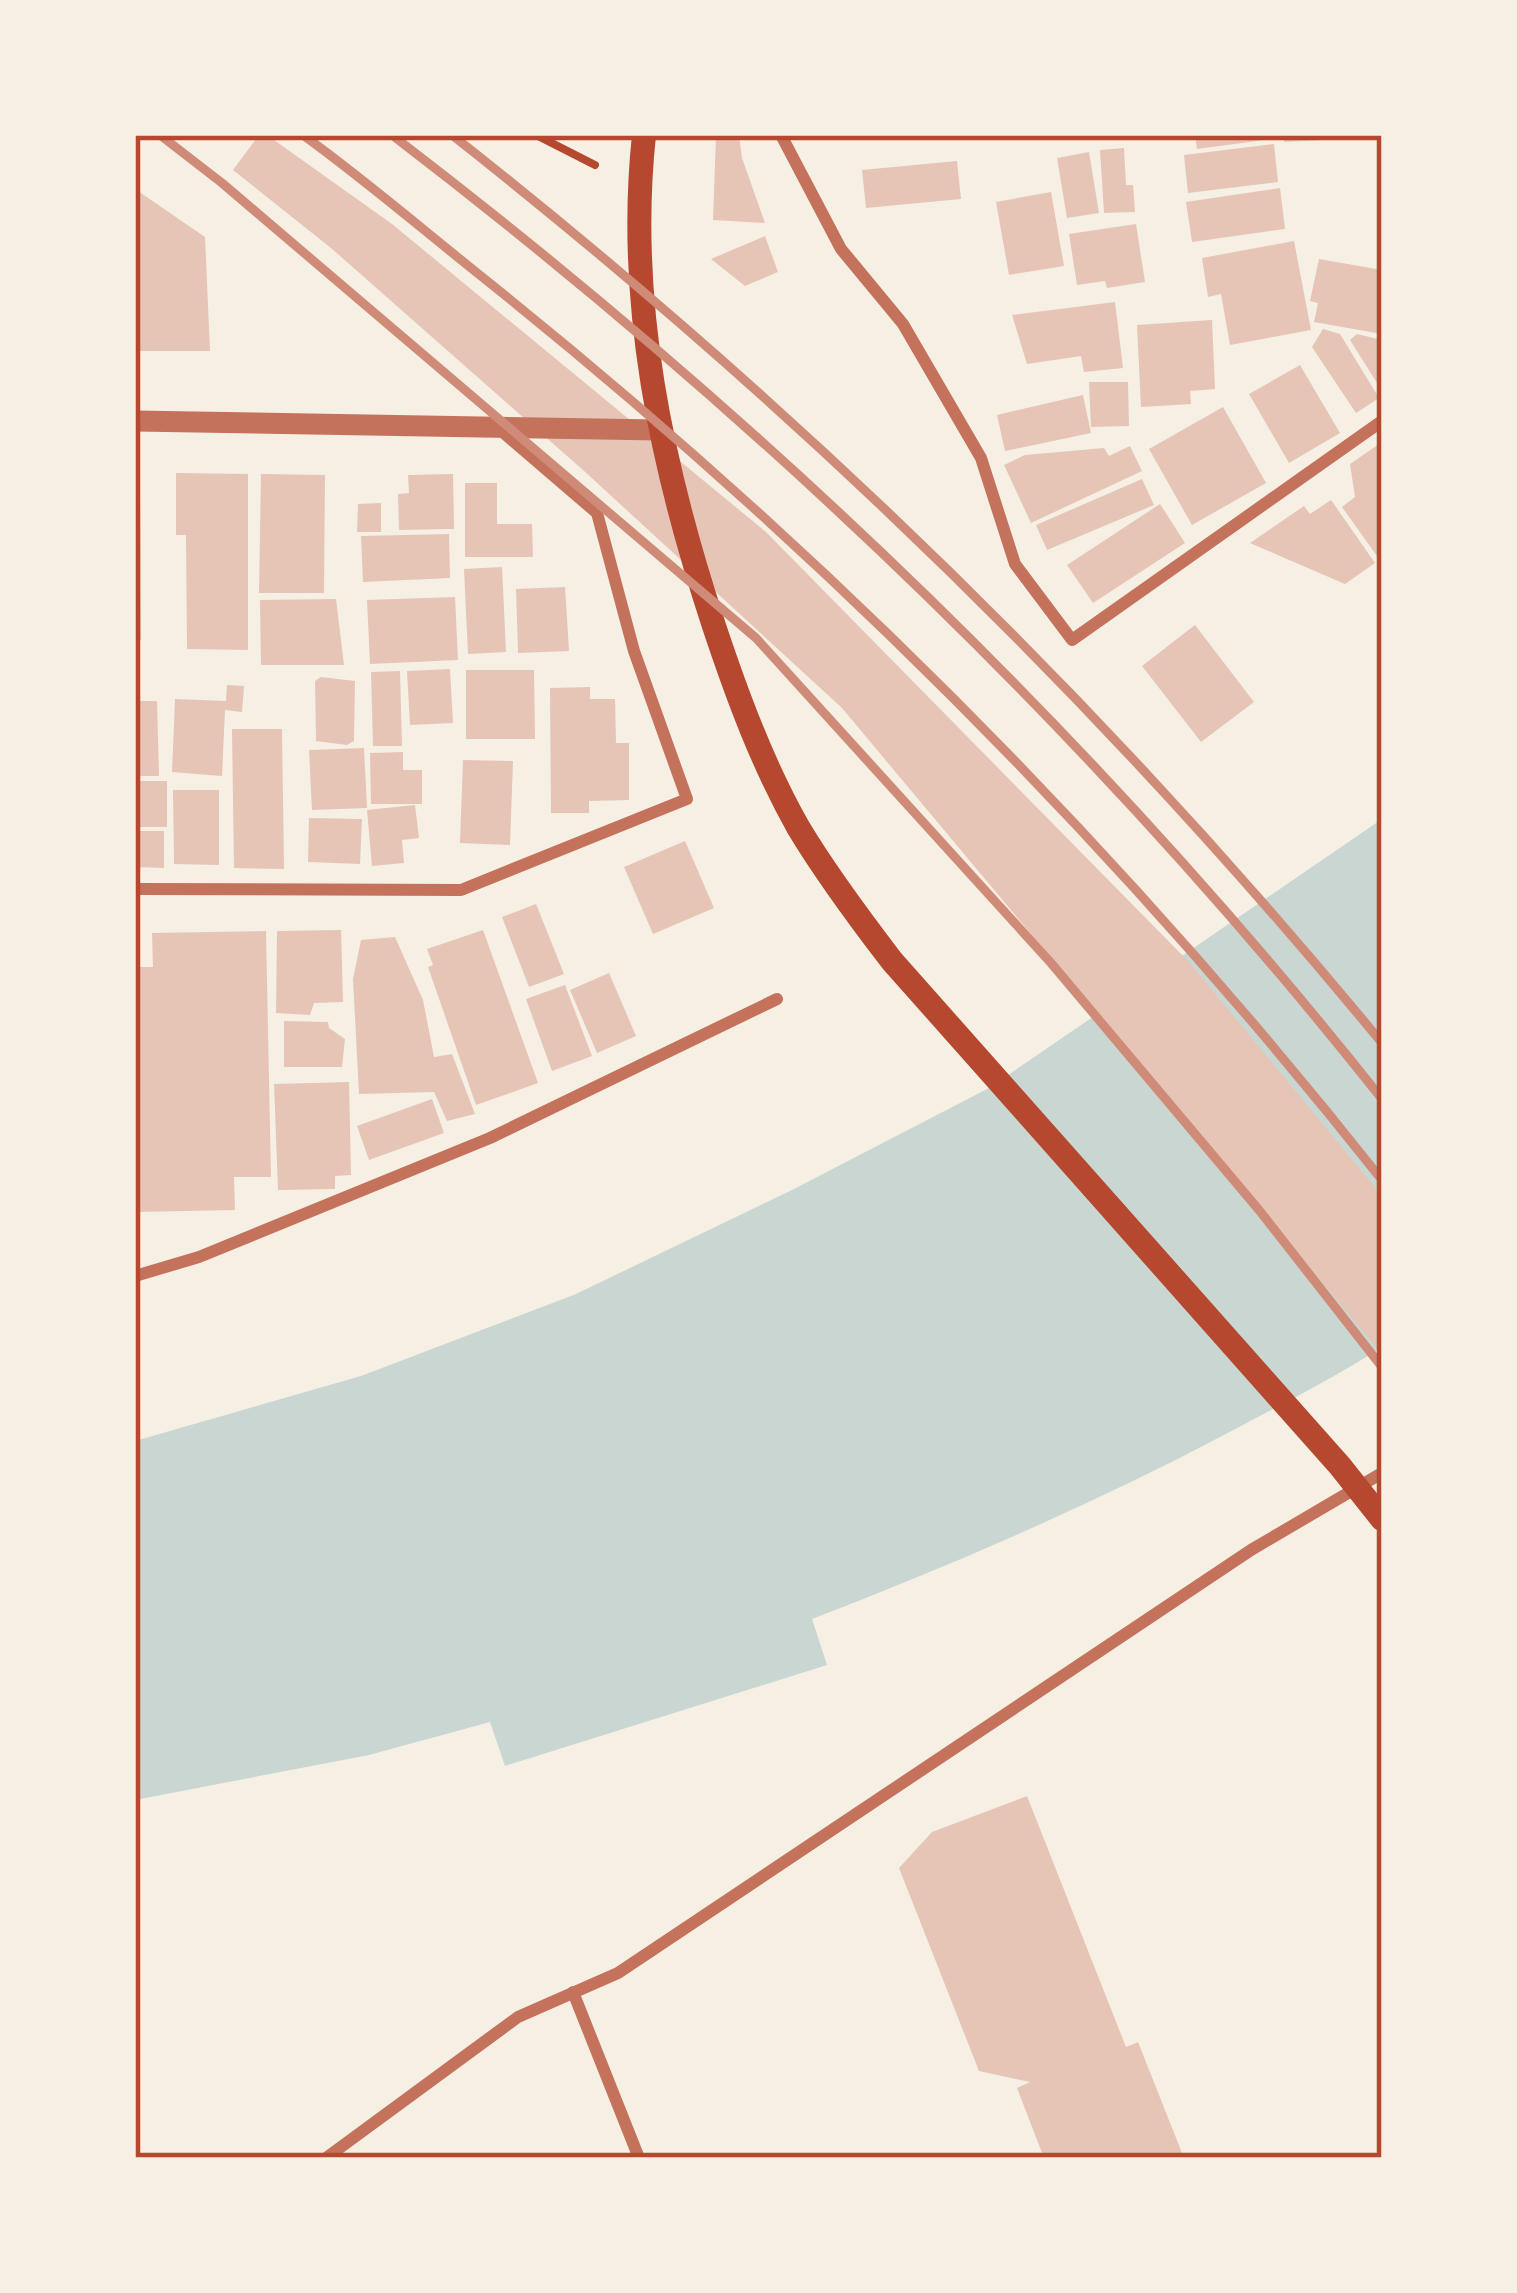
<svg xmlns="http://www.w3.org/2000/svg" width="1517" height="2293" font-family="'Sofia Sans Condensed',sans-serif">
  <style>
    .water { fill: #c9d6d2 }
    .building { fill: #e6c5b7 }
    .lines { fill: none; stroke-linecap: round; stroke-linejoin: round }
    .path { stroke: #b5482f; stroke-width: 8 }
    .minor { stroke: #c5725c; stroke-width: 12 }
    .tertiary { stroke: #c5725c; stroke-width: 21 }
    .secondary { stroke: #b5482f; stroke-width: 24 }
    .rail { stroke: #cf8b77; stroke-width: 9 }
    .neatline { fill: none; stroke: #b5482f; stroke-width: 4.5 }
  </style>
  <rect width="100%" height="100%" fill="#f6efe4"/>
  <path class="water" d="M1382,819V1347C1331,1380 1276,1407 1222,1436C1089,1506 952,1565 812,1619L827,1665L505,1766L490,1722L369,1755L135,1800V1441L361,1376L576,1294L792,1190L989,1088Z"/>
  <g class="building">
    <path d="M259,135H267L392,224L766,532L1188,961L1382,1196V1354L842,708L583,470L331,248L233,170Z"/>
    <path d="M716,135H739L742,158L765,223L713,220Z"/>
    <path d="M1195,135H1279L1280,138L1197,149Z"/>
    <path d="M1284,135H1342V139L1284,142Z"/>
    <path d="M1274,144L1278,182L1188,193L1184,155Z"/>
    <path d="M1124,148L1126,185H1133L1135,212L1104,213L1100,150Z"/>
    <path d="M1089,152L1099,213L1067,218L1057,158Z"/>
    <path d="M957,161L961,199L866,208L862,170Z"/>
    <path d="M1280,188L1285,229L1192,242L1186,202Z"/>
    <path d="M135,189L205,237L210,351H135Z"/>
    <path d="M1051,192L1064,266L1009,275L996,202Z"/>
    <path d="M1136,224L1145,282L1107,288L1105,281L1077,285L1069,234Z"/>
    <path d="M765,236L778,272L745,286L711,259Z"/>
    <path d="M1294,241L1311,330L1230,345L1221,294L1208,297L1202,258Z"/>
    <path d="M1319,259L1382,270V334L1314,322L1318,303L1310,301Z"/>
    <path d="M1115,302L1123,368L1084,372L1081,356L1027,364L1012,315Z"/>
    <path d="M1212,320L1215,389L1190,391L1191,404L1141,407L1137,325Z"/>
    <path d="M1323,329L1340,334L1379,398L1356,413L1312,347Z"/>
    <path d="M1357,334L1382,340V391L1350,340Z"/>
    <path d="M1300,365L1340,433L1289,463L1249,394Z"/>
    <path d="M1089,382H1128L1129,426L1091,427Z"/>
    <path d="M1083,395L1091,433L1005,451L997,415Z"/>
    <path d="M1223,407L1266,483L1192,525L1149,449Z"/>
    <path d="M1382,442V563L1342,507L1355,497L1350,464Z"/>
    <path d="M1130,446L1142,471L1031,523L1004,465L1025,455L1104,448L1109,456Z"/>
    <path d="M176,473L248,474V650L187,649L186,535H176Z"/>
    <path d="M261,474L325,475L324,593H259Z"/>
    <path d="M453,474L454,529L399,530L398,494L409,493L408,475Z"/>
    <path d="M1142,479L1154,505L1047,550L1036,525Z"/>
    <path d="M465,483H497V524H532L533,557H465Z"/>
    <path d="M140,496L141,640H135V497Z"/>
    <path d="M1331,500L1375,563L1345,584L1250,543L1304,506L1310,514Z"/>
    <path d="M381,503V532H357L358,504Z"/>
    <path d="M1160,504L1185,543L1093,603L1067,565Z"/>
    <path d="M449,534L450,578L363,582L361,536Z"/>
    <path d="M502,567L506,652L468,654L464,569Z"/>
    <path d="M565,587L569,651L518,653L516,589Z"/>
    <path d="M455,597L458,660L370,664L367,600Z"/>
    <path d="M336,599L344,665H261L260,600Z"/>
    <path d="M1195,625L1254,702L1201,742L1142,666Z"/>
    <path d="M450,669L453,723L410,725L407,671Z"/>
    <path d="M466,670H534L535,739H466Z"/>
    <path d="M400,671L402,746H373L371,672Z"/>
    <path d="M321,677L355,681L354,741L347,745L316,741L315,681Z"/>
    <path d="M227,685L244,686L242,712L225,710L222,776L172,772L175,699L226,701Z"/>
    <path d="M590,687V699H615L616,743H629V800L589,801V813H551L550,688Z"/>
    <path d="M135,701H157L159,776H135Z"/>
    <path d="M232,729H282L284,869L234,868Z"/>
    <path d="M364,748L367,808L312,810L309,750Z"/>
    <path d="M403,752V770H422V804H371L370,753Z"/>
    <path d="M463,760L513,761L510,845L460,843Z"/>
    <rect x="135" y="781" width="32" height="46"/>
    <path d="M173,790H219V865L174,864Z"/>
    <path d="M415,805L419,838L402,840L404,863L372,866L367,810Z"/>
    <path d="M309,818L362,819L360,864L308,862Z"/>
    <path d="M135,831H164V868L135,867Z"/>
    <path d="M685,841L714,908L653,934L624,867Z"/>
    <path d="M536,904L564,974L529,987L502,917Z"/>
    <path d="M341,930L343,1002L314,1003L310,1015L276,1013L277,931Z"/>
    <path d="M483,930L538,1083L476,1105L428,967L433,965L427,949Z"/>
    <path d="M266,931L271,1177H234L235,1210L135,1212V967H153L152,933Z"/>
    <path d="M395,937L423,1000L434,1057L452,1054L475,1114L447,1121L434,1092L359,1094L353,979L361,940Z"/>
    <path d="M609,973L636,1036L597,1053L570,990Z"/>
    <path d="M565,985L592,1056L552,1071L526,999Z"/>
    <path d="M284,1021L328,1022L329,1028L345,1039L342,1067H284Z"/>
    <path d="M349,1082L351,1175L335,1176V1189L278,1190L274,1084Z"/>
    <path d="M432,1099L444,1133L369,1160L357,1126Z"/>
    <path d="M1027,1796L1126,2047L1138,2042L1184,2158H1044L1017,2088L1030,2082L979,2071L899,1868L932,1832Z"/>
  </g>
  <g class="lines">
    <path class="path" d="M536,135L595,165"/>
    <g class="minor">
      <path d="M781,135L841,249L903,324L981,458L1015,564L1072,640L1382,421"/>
      <path d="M135,889L461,890L687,799L634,651L597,513L498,428"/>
      <path d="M135,1276L199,1257L490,1138L777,999"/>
      <path d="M573,1992L639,2158"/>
      <path d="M326,2158L518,2017L618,1973L1251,1550L1382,1473"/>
    </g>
    <path class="tertiary" d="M135,421L659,430"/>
    <path class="secondary" d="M644,135C626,303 662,468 714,626C737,695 762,763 798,827C826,874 859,918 892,961L1340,1466L1382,1519"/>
    <g class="rail">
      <path d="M160,135L222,183L756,638L1051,963L1259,1210L1382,1367"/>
      <path d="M303,135C364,179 422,229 481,276C814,542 1117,845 1382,1180"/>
      <path d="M392,135C759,416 1095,737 1382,1099"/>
      <path d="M452,135C795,405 1105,706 1382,1043"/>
    </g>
  </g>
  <rect width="1517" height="2293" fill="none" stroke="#f6efe4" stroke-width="276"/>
  <rect x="138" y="138" width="1241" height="2017" class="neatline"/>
</svg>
